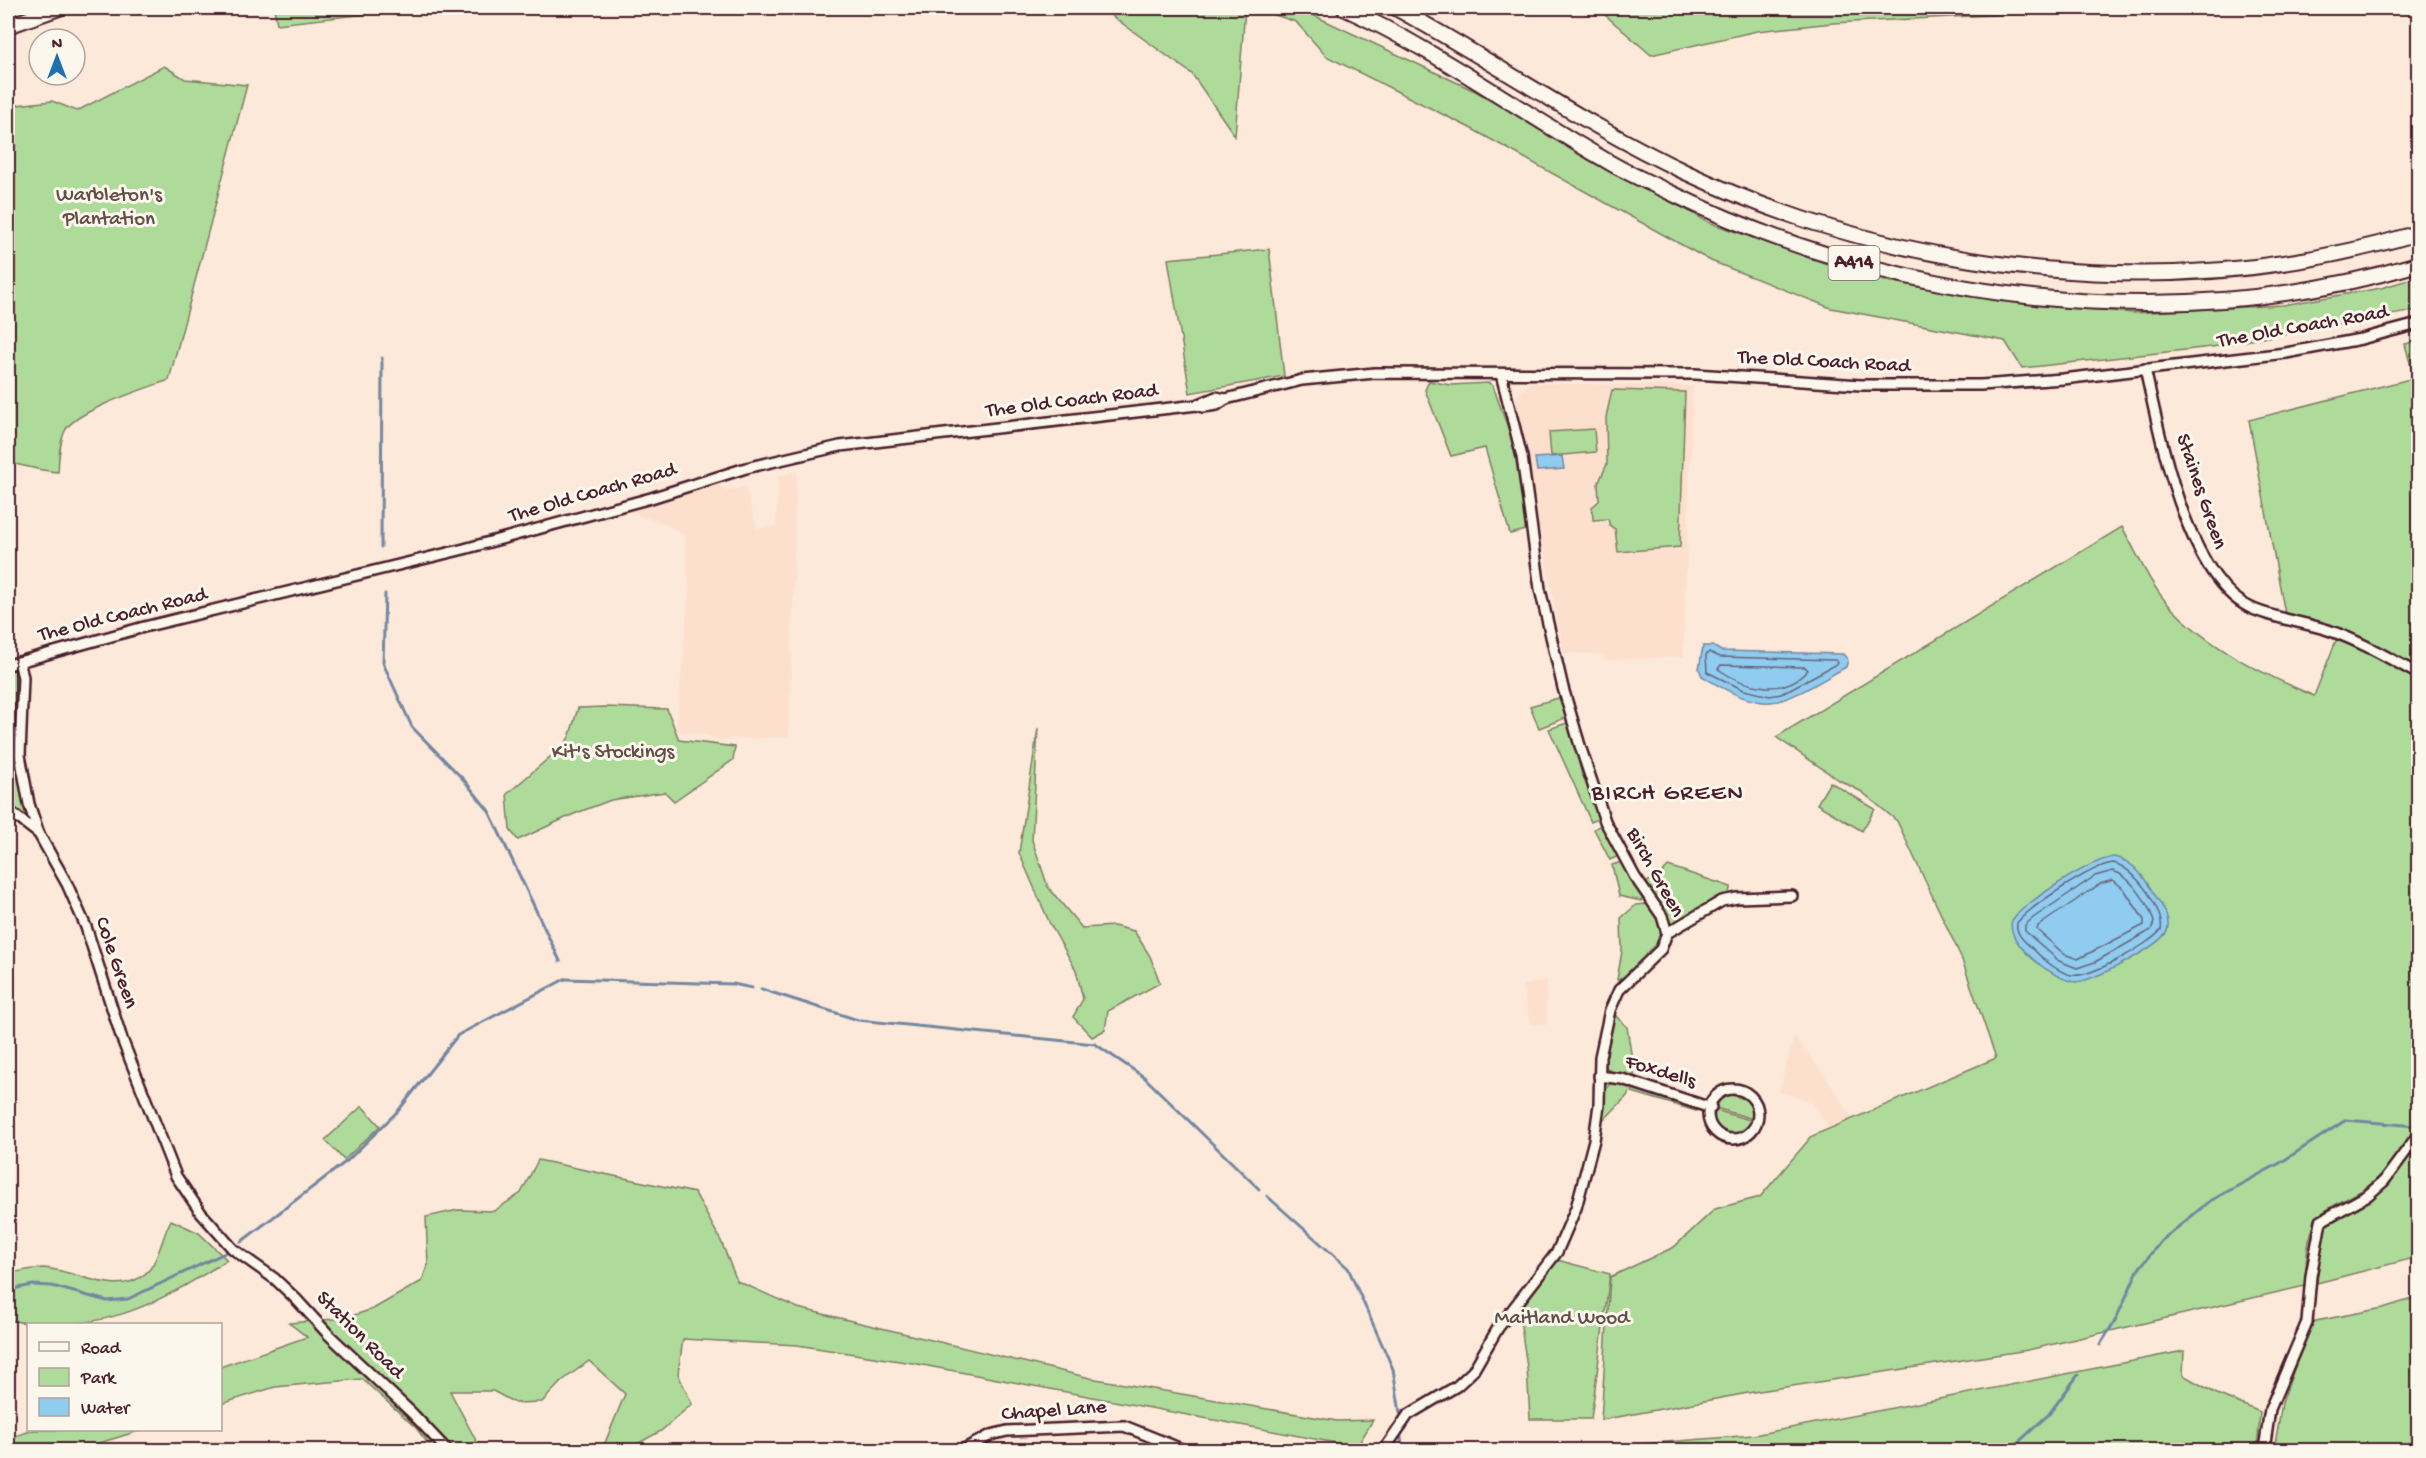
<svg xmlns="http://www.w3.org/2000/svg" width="2426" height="1458" font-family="'Gochi Hand',sans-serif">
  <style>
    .built { fill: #fddfcd }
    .green { fill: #aedb9a; stroke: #7c7d62; stroke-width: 1.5 }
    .water { fill: #8fccef; stroke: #7387a1; stroke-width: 1.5 }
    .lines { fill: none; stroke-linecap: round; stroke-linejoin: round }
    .shore { stroke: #666479; stroke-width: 1.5 }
    .stream { stroke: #7387a1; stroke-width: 3 }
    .minor-casing { stroke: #4a1f2b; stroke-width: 14 }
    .highway-casing { stroke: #4a1f2b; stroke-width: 18 }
    .minor { stroke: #fbf7ec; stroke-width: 9 }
    .highway { stroke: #fbf7ec; stroke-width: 14 }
    .labels { text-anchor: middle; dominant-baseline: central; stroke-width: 6; stroke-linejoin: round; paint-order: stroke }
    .shield { fill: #fbf7ec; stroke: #7f6065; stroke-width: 1.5 }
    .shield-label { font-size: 20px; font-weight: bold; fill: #4a1f2b }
    .park-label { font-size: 21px; fill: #634e47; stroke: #fbf7ec }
    .street-label { font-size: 21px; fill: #4a1f2b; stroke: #fbf7ec }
    .quarter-label { font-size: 24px; letter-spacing: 1.5px; fill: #4a1f2b; stroke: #fbf7ec }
  </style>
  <rect width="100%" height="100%" fill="#fce9da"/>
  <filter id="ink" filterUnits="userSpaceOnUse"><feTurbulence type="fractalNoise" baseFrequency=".0167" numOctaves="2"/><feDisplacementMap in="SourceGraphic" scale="12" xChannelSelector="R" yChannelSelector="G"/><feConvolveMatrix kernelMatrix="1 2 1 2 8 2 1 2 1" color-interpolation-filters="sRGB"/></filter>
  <g filter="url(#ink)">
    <g class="built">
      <path d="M1529,383L1693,386L1683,657L1604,660L1603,654L1564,653L1516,407V397Z"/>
      <path d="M797,471L789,737L723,740L698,733L676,732L689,589L685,536L670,526L630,512L717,484L728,491L745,487L757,529L776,526L778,476Z"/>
      <path d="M1547,980L1546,1025L1530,1024L1523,985Z"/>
      <path d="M1794,1036L1823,1073L1853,1118L1829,1128L1812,1102L1779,1091Z"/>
    </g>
    <g class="green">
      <path d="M274,8H422L277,24Z"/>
      <path d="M1101,8H1245L1235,136L1192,74Z"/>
      <path d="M1254,8H1298L1475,91L1708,222L1867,278L2043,305L2133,313L2283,305L2381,288L2418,277V310L2212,347L2022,368L2005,341L1831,308L1711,261L1472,129L1326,56L1296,22Z"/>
      <path d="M1597,8H2132L1833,23L1757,31L1651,55Z"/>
      <path d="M164,66L185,79L247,85L169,380C147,388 74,411 65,431C59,443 59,459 58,472C40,471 25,465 8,463V106L52,101L77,111Z"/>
      <path d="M1269,249L1284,376L1190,393L1168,259Z"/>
      <path d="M2418,341V668C2376,643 2334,623 2285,614L2249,420L2414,378L2405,344Z"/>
      <path d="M1429,381L1450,385L1489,383L1493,386L1517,453L1526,530L1510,534L1485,448L1451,456L1425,390Z"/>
      <path d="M1612,390L1685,392L1680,547L1618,552L1615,529L1610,526L1608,519L1593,520L1592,507L1599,501L1598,484L1607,464L1606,417Z"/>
      <path d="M1594,429L1596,452L1551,456L1549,432Z"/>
      <path d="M2122,527C2136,551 2148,581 2167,603C2206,647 2261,673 2314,696L2337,638L2418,678V1124C2406,1140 2394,1163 2380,1176C2364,1193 2343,1198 2325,1211C2306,1225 2306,1264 2305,1286L2028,1350L1759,1391L1601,1420L1610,1277L1674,1247L1715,1209L1760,1197L1812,1136L1996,1058L1961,957L1897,821L1862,792L1839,780L1776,737Z"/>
      <path d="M15,670L20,678C14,726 13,772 30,818L28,821L8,804V671Z"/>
      <path d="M1562,697L1568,717L1539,728L1530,706Z"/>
      <path d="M605,707L667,709L679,740L735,747L733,760L674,801L665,792L611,800L574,814L518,840L510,830L507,794L565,744L570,735L578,708Z"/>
      <path d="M1570,722L1582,776L1587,778L1600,818L1591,822L1549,729Z"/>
      <path d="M1038,728L1032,840L1048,887L1082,928L1114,926L1134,931L1150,956L1160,983L1108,1011L1105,1030L1092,1037L1073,1017L1083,999L1076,970L1050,924L1019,853Z"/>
      <path d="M1830,782L1875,809L1862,831L1817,804Z"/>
      <path d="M1602,824L1619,856L1610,860L1594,829Z"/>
      <path d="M1622,862L1644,897L1641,901L1619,896L1612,865Z"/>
      <path d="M1668,866L1731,887L1727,896L1672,925L1645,883L1660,875Z"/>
      <path d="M1647,904C1653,913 1661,922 1661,934C1662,947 1629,979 1617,980L1622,951L1621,918L1636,905Z"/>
      <path d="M1615,1015L1627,1027L1635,1079L1612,1072L1606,1067L1604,1057Z"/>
      <path d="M1612,1082L1632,1086L1627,1096L1603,1121V1091Z"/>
      <path d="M1634,1087L1697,1107L1696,1111L1632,1092Z"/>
      <path d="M1723,1095H1731L1751,1101L1755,1110L1753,1119L1716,1108Z"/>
      <path d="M362,1106L380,1126L344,1160L325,1140Z"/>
      <path d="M1715,1110L1753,1121L1747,1132L1740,1135L1719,1130L1714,1123Z"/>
      <path d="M2418,1146V1257L2317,1283L2323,1230L2327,1224L2381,1191Z"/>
      <path d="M538,1160L695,1193L721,1241L737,1281L798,1308L1090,1378L1337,1421L1373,1420L1357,1447L912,1363L797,1345L683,1339L678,1374L692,1404L661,1431L626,1450H602L625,1394L589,1361L562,1381L542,1402L515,1403L493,1391H450L481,1450H433L416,1428L362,1379L275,1387L221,1404L220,1367L307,1337L289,1323L345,1318L373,1309L422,1281L428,1265L426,1217L458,1210L494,1211L521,1193Z"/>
      <path d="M171,1220L199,1233L227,1260C154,1307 96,1336 8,1320V1273C20,1272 32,1268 44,1268C77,1270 120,1301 149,1270C159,1259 163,1234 171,1220Z"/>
      <path d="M1557,1260L1610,1274L1591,1419H1530L1527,1367L1518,1306Z"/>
      <path d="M2418,1297V1450H2274L2282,1403L2311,1322L2383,1308Z"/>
      <path d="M2184,1351L2183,1375L2217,1394L2260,1412L2257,1450H1565L1754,1435Z"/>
      <path d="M34,1430H142L76,1450H8V1438Z"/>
    </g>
    <g class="water">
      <path d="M1562,456L1564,469L1537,471L1535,458Z"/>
      <path d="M1703,646H1713L1721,651L1843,654L1848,660L1846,667C1827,677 1792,701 1771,702C1747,704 1721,687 1702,676L1699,669Z"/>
      <path d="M2114,857C2135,861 2146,880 2156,897C2163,906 2171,919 2167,931C2162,945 2092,982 2076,982C2055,981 2004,943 2012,920C2027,901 2090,860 2114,857Z"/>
    </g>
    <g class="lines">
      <g class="shore">
        <path d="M1709,652L1720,657L1835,660L1838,663L1781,694L1770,696L1744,690L1707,672L1706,655Z"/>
        <path d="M1721,665L1805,667L1808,670C1784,697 1745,688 1718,669Z"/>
        <path d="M2113,863C2133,866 2165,910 2161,930C2150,944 2089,979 2071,975C2057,972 2043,959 2033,949C2025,942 2015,934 2017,923C2029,907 2093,865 2113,863Z"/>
        <path d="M2113,871C2131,876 2149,904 2154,922L2151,930L2095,962L2077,968L2059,961L2025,931V925L2033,918L2095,876Z"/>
        <path d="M2113,880L2124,889L2144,920V925L2078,959L2064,954L2037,930L2038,926L2100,884Z"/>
      </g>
      <g class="stream">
        <path d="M381,547L382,358"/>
        <path d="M385,594L383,663L412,727L463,779L489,811L560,961"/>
        <path d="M565,979L733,984L752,988"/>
        <path d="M761,989L858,1020L1095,1044L1144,1077L1259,1189"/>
        <path d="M1267,1196L1348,1268L1393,1369L1400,1413"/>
        <path d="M241,1242L348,1160L398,1111L458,1035L565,979"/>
        <path d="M8,1290L33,1285L52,1286L107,1301L128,1299L229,1251"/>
        <path d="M2100,1345L2116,1319L2138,1270L2161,1241L2210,1201L2280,1163L2346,1120L2416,1126"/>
        <path d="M1400,1432L1403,1450"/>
        <path d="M2010,1450L2049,1414L2078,1375"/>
      </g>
      <g class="minor-casing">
        <g id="minor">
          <path d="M2145,369C2160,434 2186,580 2253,609C2277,619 2303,622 2328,630C2360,641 2389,658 2418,674"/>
          <path d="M1197,405L1216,397L1226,399"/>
          <path d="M19,662L23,677L20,755L29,804L39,834L67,884L86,927L122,1039L176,1176L201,1213L233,1249L275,1279L296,1299L329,1335L412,1413L447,1450"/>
          <path d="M8,665L144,627L464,549L651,498L746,468L840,446L1197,405L1203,407L1217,405L1226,399L1302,380L1375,373L1695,374L1861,385H1981L2063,379L2286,353L2361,339L2418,324"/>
          <path d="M8,810L39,834"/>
          <path d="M1667,933L1722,901L1737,898L1792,896"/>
          <path d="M1599,1076L1622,1079L1711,1108"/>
          <circle cx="1733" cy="1114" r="25"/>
          <path d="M962,1450L991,1435L1007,1431L1124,1426L1184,1450"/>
          <path d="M1384,1450L1408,1415L1457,1386L1473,1371L1498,1328L1557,1252L1576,1208L1594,1140L1599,1105L1600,1057L1610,1010L1619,990L1661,949L1667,933L1662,916L1635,877L1605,821L1581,749L1563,688L1540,589L1522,457L1501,374"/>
          <path d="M2264,1450L2270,1409L2307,1322L2311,1276L2321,1221L2368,1195L2384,1181L2418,1135"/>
        </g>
      </g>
      <g class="highway-casing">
        <g id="highway">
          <path d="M1344,8C1437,50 1519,111 1607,161C1627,173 1648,182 1669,192C1898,304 2172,337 2418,264"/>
          <path d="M1396,8C1493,61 1585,125 1685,172C1910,278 2180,305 2418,233"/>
          <path d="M8,26L59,8"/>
        </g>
      </g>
      <use href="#minor" class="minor"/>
      <use href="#highway" class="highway"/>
    </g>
  </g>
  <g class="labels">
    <rect class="shield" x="1828.5" y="246" width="51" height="34" rx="4.5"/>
    <g class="shield-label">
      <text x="1854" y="263">A414</text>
    </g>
    <g class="park-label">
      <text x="109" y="196">Warbleton's<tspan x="109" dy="24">Plantation</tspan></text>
      <text x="613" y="753">Kit's Stockings</text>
      <text x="1562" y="1319">Maitland Wood</text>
    </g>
    <g class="street-label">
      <text transform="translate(2303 328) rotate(-10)">The Old Coach Road</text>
      <text transform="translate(1824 363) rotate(3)">The Old Coach Road</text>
      <text transform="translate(1072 402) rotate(-7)">The Old Coach Road</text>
      <text transform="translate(2200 492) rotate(71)">Staines Green</text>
      <text transform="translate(593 494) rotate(-16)">The Old Coach Road</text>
      <text transform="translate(123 616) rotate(-14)">The Old Coach Road</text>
      <text transform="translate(1654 873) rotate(61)">Birch Green</text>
      <text transform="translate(115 963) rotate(71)">Cole Green</text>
      <text transform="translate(1660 1073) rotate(17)">Foxdells</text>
      <text transform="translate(359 1336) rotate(45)">Station Road</text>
      <text transform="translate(1054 1412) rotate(-4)">Chapel Lane</text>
    </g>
    <g class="quarter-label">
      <text x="1668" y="794">BIRCH GREEN</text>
    </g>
  </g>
  <rect width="2426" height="1458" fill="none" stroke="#fbf7ec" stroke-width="30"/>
  <rect x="15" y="15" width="2396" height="1428" fill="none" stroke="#4a1f2b" stroke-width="2" filter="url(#ink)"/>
  <rect x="27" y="1323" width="195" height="108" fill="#fbf7ec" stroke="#b4a19f" stroke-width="1.5"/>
  <rect x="39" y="1342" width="30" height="9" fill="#fbf7ec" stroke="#b4a19f" stroke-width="1.5"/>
  <text x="81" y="1353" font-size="18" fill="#4a1f2b">Road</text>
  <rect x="39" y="1368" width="30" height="18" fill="#aedb9a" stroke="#b4a19f" stroke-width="1.5"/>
  <text x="81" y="1383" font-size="18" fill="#4a1f2b">Park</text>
  <rect x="39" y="1398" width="30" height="18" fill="#8fccef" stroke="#b4a19f" stroke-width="1.5"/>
  <text x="81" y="1413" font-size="18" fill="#4a1f2b">Water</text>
  <g transform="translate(57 57)"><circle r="28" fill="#fbf7ec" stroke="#b4a19f" stroke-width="1.5"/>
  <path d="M0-4.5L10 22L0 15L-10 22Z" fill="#1f6fb2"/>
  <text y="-9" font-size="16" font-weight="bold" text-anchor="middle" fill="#4a1f2b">N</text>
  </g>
</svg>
